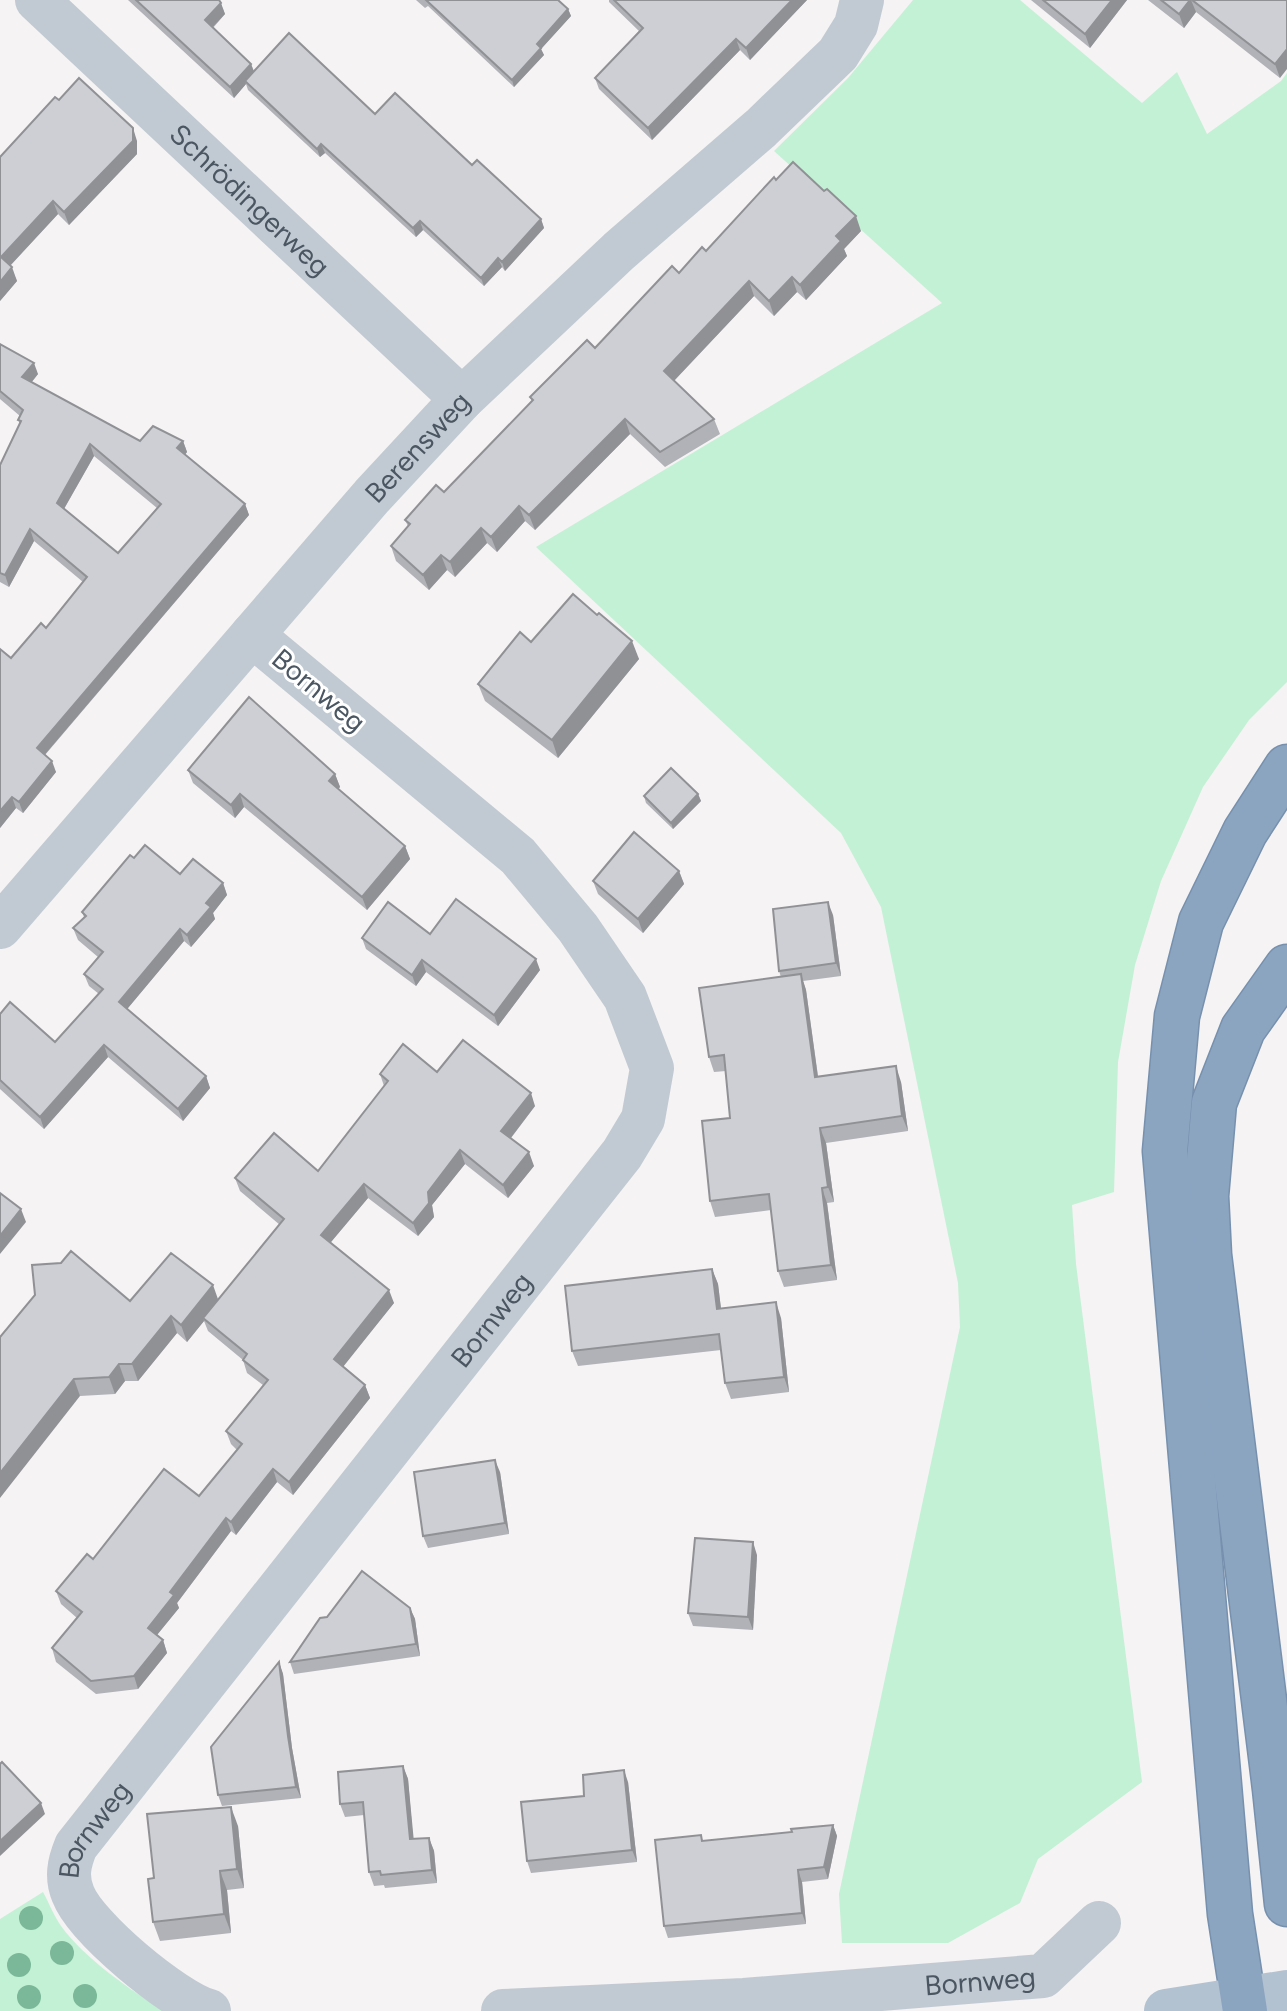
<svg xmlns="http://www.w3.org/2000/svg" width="1287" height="2011" font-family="Figtree,sans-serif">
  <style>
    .green { fill: #c3f1d5 }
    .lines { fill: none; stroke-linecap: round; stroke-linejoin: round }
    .highway-casing { stroke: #7690ad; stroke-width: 47 }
    .minor { stroke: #c1cad2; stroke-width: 44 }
    .major { stroke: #b3c2d1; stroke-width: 44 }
    .highway { stroke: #8ba5c1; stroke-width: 44 }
    .tree { fill: #7bb799 }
    .wall { fill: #b0b2b7; fill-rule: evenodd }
    .shaded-wall { fill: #909195 }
    .building { fill: #cdcfd5; stroke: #909195; stroke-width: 2; fill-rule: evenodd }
    .labels { text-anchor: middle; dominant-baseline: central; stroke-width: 6; stroke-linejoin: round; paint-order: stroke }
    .street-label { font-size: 28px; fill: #4a5661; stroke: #fff }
  </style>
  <rect width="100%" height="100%" fill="#f5f3f3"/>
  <g class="green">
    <path d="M913,0H1020L1142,103L1177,72L1207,134L1281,81L1287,73V682L1249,720L1203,787L1161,881L1135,965L1118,1062L1114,1192L1072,1205L1076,1264L1142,1782L1038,1859L1020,1903L948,1943H842L839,1894L960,1327L958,1283L881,907L841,833L536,547L942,303L774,151L848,78Z"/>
    <path d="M43,1892C49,1903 54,1916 61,1926C85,1959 130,1990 165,2011H0V1919Z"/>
  </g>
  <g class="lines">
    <g class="highway-casing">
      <g id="highway">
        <path d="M1287,967L1243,1029L1214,1103L1206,1196L1209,1255L1275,1789L1287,1904"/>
        <path d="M1245,2011L1230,1914L1165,1151L1177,1016L1201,922L1245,832L1287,767"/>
      </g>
    </g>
    <g class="minor">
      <path id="s1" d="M37,0L462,399"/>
      <path id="s2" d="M0,927L372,496L462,399L619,251L761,128L838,54L856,25L862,0"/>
      <path id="s3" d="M209,2011C174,2001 86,1928 73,1894C66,1877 69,1863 76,1846L622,1154L643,1119L652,1068L625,997L578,928L518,856L252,635"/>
      <path id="s4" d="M503,2011L744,2000L1043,1976L1099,1923"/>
    </g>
    <path class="major" d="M1166,2011L1287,1992"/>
    <use href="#highway" class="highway"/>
  </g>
  <g class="tree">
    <circle cx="31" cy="1918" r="12"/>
    <circle cx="62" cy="1953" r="12"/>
    <circle cx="19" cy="1965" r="12"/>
    <circle cx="85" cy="1996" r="12"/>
    <circle cx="29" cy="1997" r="12"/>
  </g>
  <g class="wall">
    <path d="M128,0H219L225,14L213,28L251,64L254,71L375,114L472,165L541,219L544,228L505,271L502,267L484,286L423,230L416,237L325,153L320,157L248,90L246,84L234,98Z"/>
    <path d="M416,0H558L568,9L571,16L541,49L544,55L514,87L428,6L425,8Z"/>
    <path d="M609,0H807L750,60L740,50L652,140L599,89L595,78L639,31L609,2Z"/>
    <path d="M1031,0H1127L1090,48Z"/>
    <path d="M1148,0H1287L1280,78L1196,12L1184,28Z"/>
    <path d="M59,100L137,141V154L69,225L58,214L10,266L17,281L0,301Z"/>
    <path d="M776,180L861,231L844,249L847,256L806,300L797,292L774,316L754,296L674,381L714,419L720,434L665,467L630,434L535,530L525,521L497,552L487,543L455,577L447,570L429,590L396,561L391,546L408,526L405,520L444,492L532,402L530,397L595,348L679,273L706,251Z"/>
    <path d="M0,344L38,374L31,383L140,441H183L187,452L185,455L245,504L249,515L45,755L56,772L23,813L16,808L0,828L11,658L46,628L83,582L34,541L9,587L0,582V465L20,424L18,420L20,416L0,399ZM94,456L157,508L118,553L64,509Z"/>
    <path d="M597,615L639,659L558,758L485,701L478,684L531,642Z"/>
    <path d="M188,770L335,774L340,787L338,789L405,846L410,859L367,910L244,807L235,818L193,783Z"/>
    <path d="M698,794L701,801L673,829L646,803L644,796Z"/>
    <path d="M134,858L180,874L223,883L227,895L213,913L215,919L191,947L184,941L127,1009L206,1076L210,1088L183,1121L108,1057L44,1129L0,1089V1014L55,1042L99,994L89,986L84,974L98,957L78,940L73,928L84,917L82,912Z"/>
    <path d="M679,871L684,884L643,933L598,894L593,881Z"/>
    <path d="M833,915L841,976L803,981L806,990L818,1076L901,1082L908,1131L826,1143L834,1202L827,1203L837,1280L784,1287L778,1271L771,1210L715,1217L710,1201L730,1118L726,1071L714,1072L709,1057L781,977L779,971Z"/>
    <path d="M430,934L540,970L498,1026L426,972L416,986L366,949L362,938Z"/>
    <path d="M437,1072L535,1106L511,1138L534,1166L508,1198L465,1164L432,1205L434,1217L418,1236L368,1198L330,1243L394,1303L343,1366L365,1385L370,1398L293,1495L277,1482L236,1535L231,1531L177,1603L179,1608L157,1635L163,1640L167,1653L138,1689L96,1694L56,1662L52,1648L77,1618L61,1604L56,1591L93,1559L199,1496L237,1450L231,1444L226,1431L263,1385L247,1373L243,1360L208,1331L204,1321L187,1342L177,1333L138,1381H125L115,1394L80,1396L0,1337L130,1301L218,1300L280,1225L240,1191L235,1178L318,1171L384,1086L380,1074Z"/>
    <path d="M712,1269L718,1284L721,1309L781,1318L789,1392L731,1399L725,1383L721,1350L578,1366L572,1351Z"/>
    <path d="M500,1472L509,1534L428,1548L423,1536Z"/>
    <path d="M757,1555L753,1630L693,1626L688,1613Z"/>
    <path d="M410,1608L415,1619L420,1656L294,1674L290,1662Z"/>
    <path d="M279,1662L283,1674L292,1748L301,1798L222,1806L218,1795Z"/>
    <path d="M403,1766L408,1779L413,1839L429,1838L434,1851L437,1883L385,1888L384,1885L374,1886L369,1872L364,1815L345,1817L340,1804Z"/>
    <path d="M628,1782L637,1862L531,1873L527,1861L584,1796Z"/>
    <path d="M833,1825L837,1836L828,1879L802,1882L806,1924L668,1938L664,1926L704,1841L792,1832Z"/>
    <path d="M238,1826L244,1888L227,1890L231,1933L160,1941L153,1922L154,1878Z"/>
  </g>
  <g class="shaded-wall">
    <path d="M792,0H807L750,60L746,48Z"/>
    <path d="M1112,0H1127L1090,48L1085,34Z"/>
    <path d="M1190,0H1191L1196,12L1184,28L1179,14Z"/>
    <path d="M221,3L225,14L209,31L205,20Z"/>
    <path d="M568,9L571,16L541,49L544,55L514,87L512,80L537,44Z"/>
    <path d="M736,39L740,50L652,140L648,128Z"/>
    <path d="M1287,49V69L1280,78L1275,64Z"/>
    <path d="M251,64L255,75L245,81L246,84L234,98L230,87Z"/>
    <path d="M133,128L137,141V154L69,225L64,212Z"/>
    <path d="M321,144L325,153L320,157L317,149Z"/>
    <path d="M53,201L58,214L6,270L1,257Z"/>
    <path d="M856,216L861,231L844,249L847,256L806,300L800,285L836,236Z"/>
    <path d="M541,219L544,228L505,271L502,262Z"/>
    <path d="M420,221L423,230L416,237L413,228Z"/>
    <path d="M498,258L502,267L484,286L481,278Z"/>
    <path d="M12,267L17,281L0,301V282Z"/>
    <path d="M792,277L797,292L774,316L769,301Z"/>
    <path d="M749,281L754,296L669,386L664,371Z"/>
    <path d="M34,363L38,374L26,389L22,377Z"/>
    <path d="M625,419L630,434L535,530L529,515Z"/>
    <path d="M183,441L187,452L181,459L177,448Z"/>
    <path d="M90,444L94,456L61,514L57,503Z"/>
    <path d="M245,504L249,515L41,759L37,748Z"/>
    <path d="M519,506L525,521L497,552L491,537Z"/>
    <path d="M481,528L487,543L455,577L450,562Z"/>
    <path d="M30,529L34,541L9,587L5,575Z"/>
    <path d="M441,555L447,570L429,590L423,575Z"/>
    <path d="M632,641L639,659L558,758L552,740Z"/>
    <path d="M52,761L56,772L23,813L19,802Z"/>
    <path d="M335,774L340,787L334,794L329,781Z"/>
    <path d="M240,794L244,807L235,818L231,805Z"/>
    <path d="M698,794L701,801L673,829L671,823Z"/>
    <path d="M12,797L16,808L0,828V811Z"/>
    <path d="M405,846L410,859L367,910L362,897Z"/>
    <path d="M679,871L684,884L643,933L638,919Z"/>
    <path d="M223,883L227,895L213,913L215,919L191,947L187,935L206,903Z"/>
    <path d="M828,902L833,915L841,976L836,963Z"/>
    <path d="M180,929L184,941L123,1014L119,1002Z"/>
    <path d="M536,959L540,970L498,1026L494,1015Z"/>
    <path d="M422,960L426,972L416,986L412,975Z"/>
    <path d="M801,974L806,990L820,1092L815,1077Z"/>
    <path d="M104,1045L108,1057L44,1129L40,1117Z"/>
    <path d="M896,1066L901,1082L908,1131L902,1116Z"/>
    <path d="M206,1076L210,1088L183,1121L178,1109Z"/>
    <path d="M531,1093L535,1106L506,1144L501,1131Z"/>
    <path d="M820,1128L826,1143L834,1202L828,1187Z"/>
    <path d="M460,1150L465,1164L432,1205L434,1217L418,1236L413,1223L428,1192Z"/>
    <path d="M529,1152L534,1166L508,1198L503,1185Z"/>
    <path d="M364,1184L368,1198L326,1248L321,1235Z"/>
    <path d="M822,1188L827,1203L837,1280L831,1265Z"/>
    <path d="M21,1209L26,1222L0,1254V1236Z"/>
    <path d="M712,1269L718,1284L723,1325L717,1309Z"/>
    <path d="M213,1285L219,1302L203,1318L204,1321L187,1342L181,1325Z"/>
    <path d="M389,1290L394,1303L339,1372L334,1359Z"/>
    <path d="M776,1302L781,1318L789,1392L784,1377Z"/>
    <path d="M171,1316L177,1333L138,1381L132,1364Z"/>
    <path d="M119,1364L125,1381L115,1394L109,1377Z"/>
    <path d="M74,1379L80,1396L0,1498V1473Z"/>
    <path d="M365,1385L370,1398L293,1495L289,1482Z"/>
    <path d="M495,1460L500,1472L509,1534L505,1523Z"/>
    <path d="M273,1469L277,1482L236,1535L231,1522Z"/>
    <path d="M226,1518L231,1531L177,1603L179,1608L152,1641L148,1628L170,1592Z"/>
    <path d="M753,1542L757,1555L753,1630L748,1617Z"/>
    <path d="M410,1608L415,1619L420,1656L416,1644Z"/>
    <path d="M163,1640L167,1653L138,1689L134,1676Z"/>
    <path d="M279,1662L283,1674L292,1748L301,1798L296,1787L288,1736Z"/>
    <path d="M403,1766L408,1779L415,1853L410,1839Z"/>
    <path d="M624,1770L628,1782L637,1862L632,1850Z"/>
    <path d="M41,1803L45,1814L0,1856V1841Z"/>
    <path d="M231,1807L238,1826L244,1888L237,1869Z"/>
    <path d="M833,1825L837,1836L828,1879L824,1867Z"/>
    <path d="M429,1838L434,1851L437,1883L432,1870Z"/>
    <path d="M798,1870L802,1882L806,1924L802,1913Z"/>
    <path d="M220,1871L227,1890L231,1933L224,1914Z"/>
  </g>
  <g class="building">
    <path d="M136,0H219L221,3L205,20L251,64L230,87Z"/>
    <path d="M426,0H558L568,9L537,44L541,48L512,80Z"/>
    <path d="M614,0H792L746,48L736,39L648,128L595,78L643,28Z"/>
    <path d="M1043,0H1112L1085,34Z"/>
    <path d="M1161,0H1190L1179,14Z"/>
    <path d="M1192,0H1287V49L1275,64Z"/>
    <path d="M289,33L375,114L395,93L472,165L477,160L541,219L502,262L498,258L481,278L420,221L413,228L321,144L317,149L245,81Z"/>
    <path d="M79,78L133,128V141L64,212L53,201L1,257L12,267L0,282V157L55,97L59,100Z"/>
    <path d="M793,162L824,191L827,189L856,216L836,236L841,241L800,285L792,277L769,301L749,281L664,371L714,419L660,452L625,419L529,515L519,506L491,537L481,528L450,562L441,555L423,575L391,546L410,524L405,520L436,485L444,492L533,400L530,397L587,340L595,348L672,266L679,273L702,247L706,251L774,177L776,180Z"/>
    <path d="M0,344L34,363L22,377L140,441L153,426L183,441L177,448L245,504L37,748L52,761L19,802L12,797L0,811V649L11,658L41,623L46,628L87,577L30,529L5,575L0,573V465L21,421L18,420L23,410L0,391ZM90,444L161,504L118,553L57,503Z"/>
    <path d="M573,594L597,615L599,613L632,641L552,740L478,684L520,632L531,642Z"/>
    <path d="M249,697L335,774L329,781L405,846L362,897L240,794L231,805L188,770Z"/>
    <path d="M671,768L698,794L671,823L644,796Z"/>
    <path d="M634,832L679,871L638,919L593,881Z"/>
    <path d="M145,845L180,874L193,859L223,883L206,903L211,907L187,935L180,929L119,1002L206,1076L178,1109L104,1045L40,1117L0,1080V1014L10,1002L55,1042L103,989L84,974L103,952L73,928L86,916L82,912L130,855L134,858Z"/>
    <path d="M456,899L536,959L494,1015L422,960L412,975L362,938L388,902L430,934Z"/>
    <path d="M828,902L836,963L779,971L773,909Z"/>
    <path d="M801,974L815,1077L896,1066L902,1116L820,1128L828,1187L822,1188L831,1265L778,1271L769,1194L710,1201L702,1121L730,1118L724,1055L709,1057L699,988Z"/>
    <path d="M463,1040L531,1093L501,1131L529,1152L503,1185L460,1150L428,1192L429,1203L413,1223L364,1184L321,1235L389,1290L334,1359L365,1385L289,1482L273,1469L231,1522L226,1518L170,1592L174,1595L148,1628L163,1640L134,1676L91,1681L52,1648L82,1612L56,1591L87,1554L93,1559L164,1469L199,1496L242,1444L226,1431L268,1380L243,1360L247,1354L203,1318L284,1219L235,1178L274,1133L318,1171L388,1081L380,1074L403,1044L437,1072Z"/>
    <path d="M0,1193L21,1209L0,1236Z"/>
    <path d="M71,1251L130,1301L171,1253L213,1285L181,1325L171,1316L132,1364H119L109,1377L74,1379L0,1473V1337L35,1295L32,1265L61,1263Z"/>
    <path d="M712,1269L717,1309L776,1302L784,1377L725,1383L719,1334L572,1351L565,1286Z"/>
    <path d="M495,1460L505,1523L423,1536L414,1472Z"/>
    <path d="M695,1538L753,1542L748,1617L688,1613Z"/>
    <path d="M362,1571L410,1608L416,1644L290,1662L320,1618L327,1617Z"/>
    <path d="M279,1662L288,1736L296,1787L218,1795L211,1747Z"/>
    <path d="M2,1762L41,1803L0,1841V1764Z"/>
    <path d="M403,1766L410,1839L429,1838L432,1870L381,1875L380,1871L369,1872L363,1802L340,1804L338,1772Z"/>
    <path d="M624,1770L632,1850L527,1861L521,1802L584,1796L583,1775Z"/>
    <path d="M231,1807L237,1869L220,1871L224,1914L153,1922L148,1879L154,1878L147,1814Z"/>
    <path d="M833,1825L824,1867L798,1870L802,1913L664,1926L655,1840L701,1835L702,1841L792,1832L791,1829Z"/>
  </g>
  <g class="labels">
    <g class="street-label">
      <text stroke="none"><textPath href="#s1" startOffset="292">Schrödingerweg</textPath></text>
      <text stroke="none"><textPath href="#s2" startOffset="636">Berensweg</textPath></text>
      <text transform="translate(319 690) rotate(40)">Bornweg</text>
      <text stroke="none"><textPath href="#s3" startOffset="902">Bornweg</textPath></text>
      <text stroke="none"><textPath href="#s3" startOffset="254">Bornweg</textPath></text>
      <text stroke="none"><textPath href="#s4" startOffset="478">Bornweg</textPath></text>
    </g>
  </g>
</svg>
